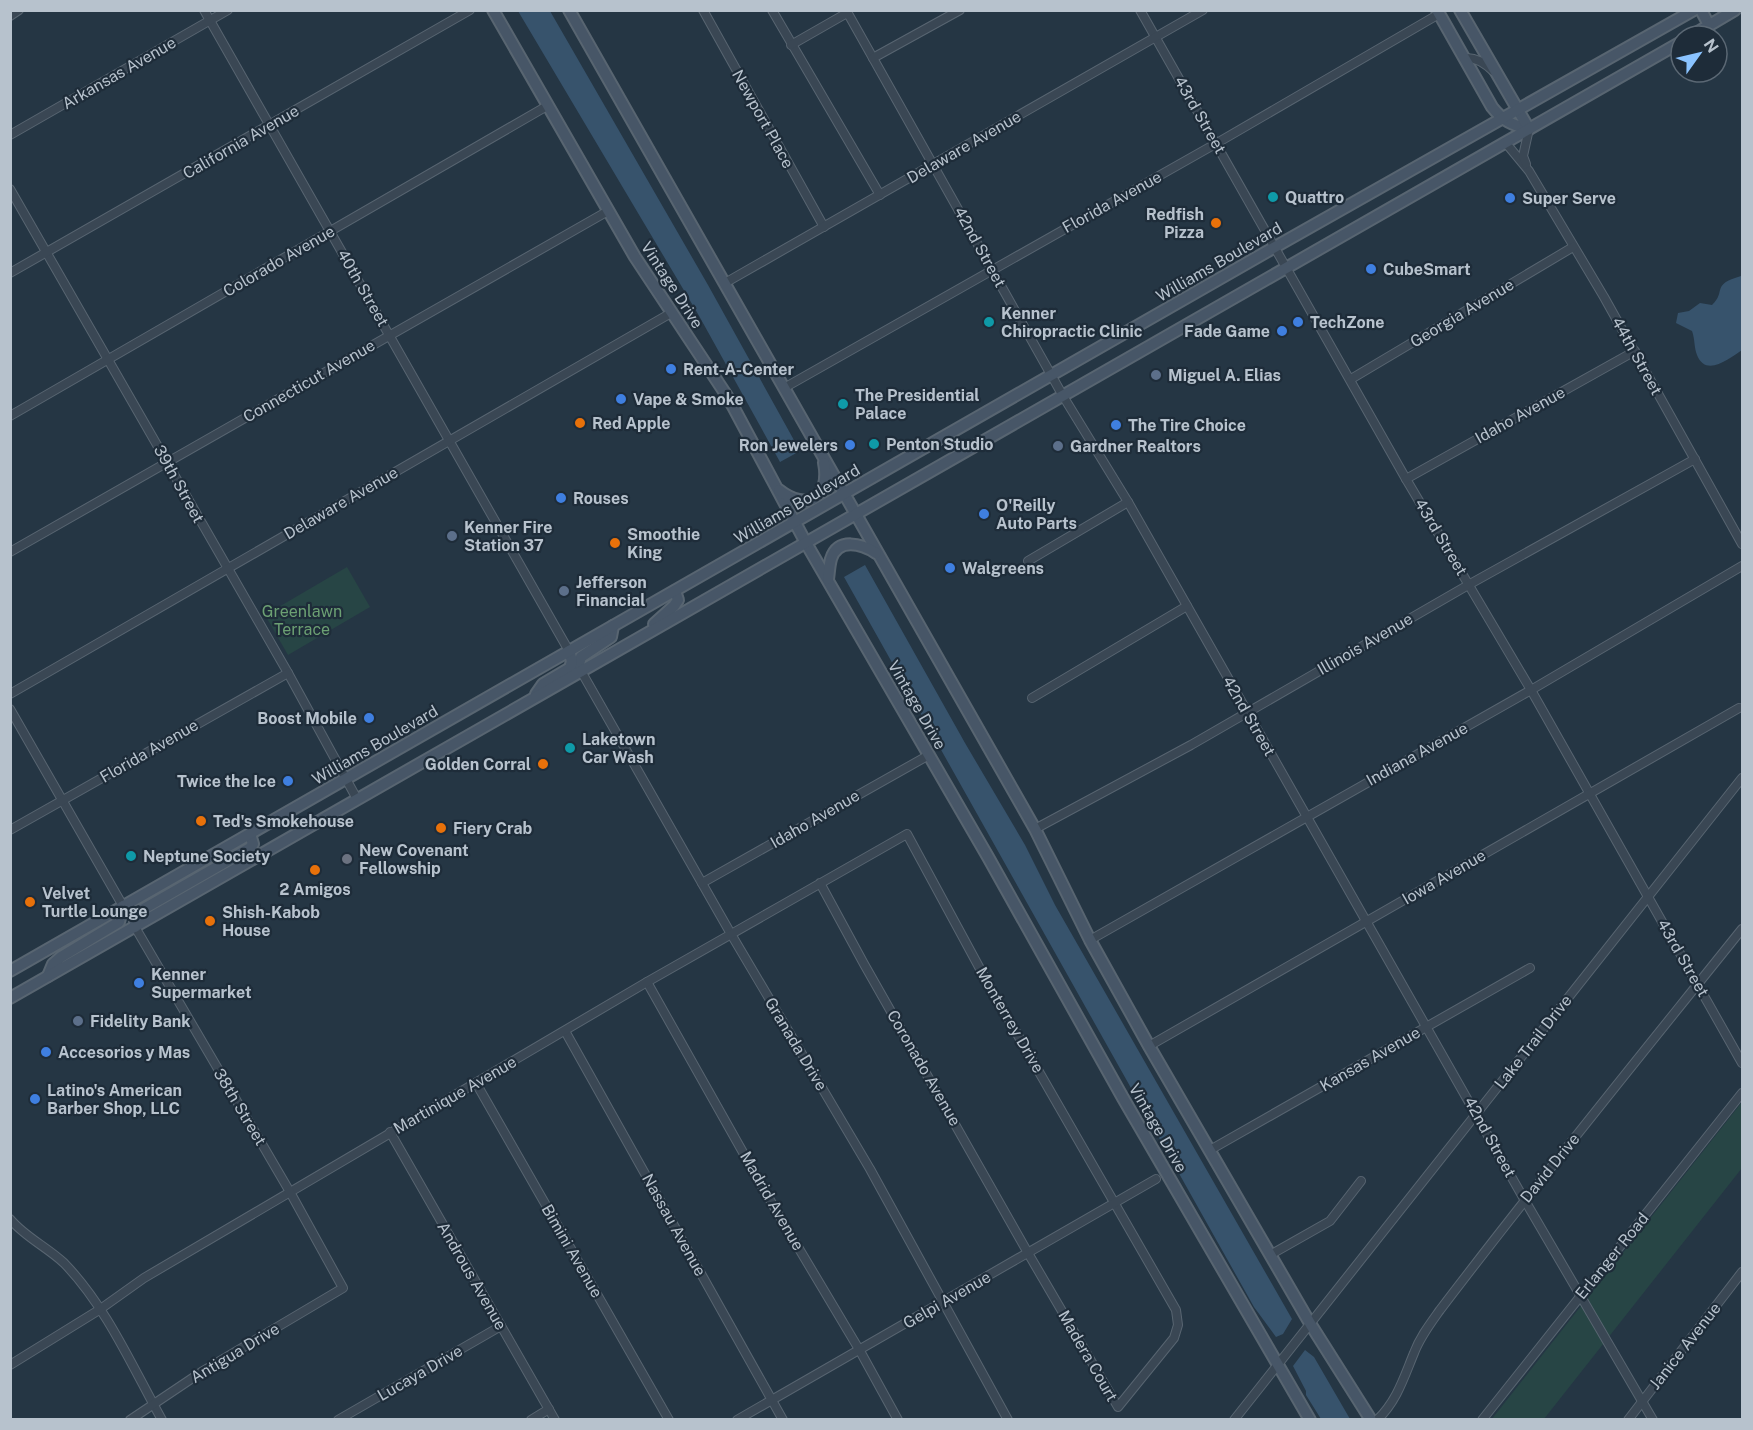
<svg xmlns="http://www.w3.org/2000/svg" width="1753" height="1430" font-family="'Public Sans',sans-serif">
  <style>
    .green { fill: #274545 }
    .water { fill: #37536c }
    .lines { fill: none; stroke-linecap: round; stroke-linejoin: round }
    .street-casing { stroke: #586571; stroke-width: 10 }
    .secondary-casing { stroke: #586571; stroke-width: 14 }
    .street { stroke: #3a4754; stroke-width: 8 }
    .secondary { stroke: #475667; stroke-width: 10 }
    .culture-dot { fill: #0f9aa8; stroke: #1e2c39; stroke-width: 2 }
    .shop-dot { fill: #3f7fe0; stroke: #1e2c39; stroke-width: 2 }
    .food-dot { fill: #e8710a; stroke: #1e2c39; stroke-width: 2 }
    .service-dot { fill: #5c6f8a; stroke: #1e2c39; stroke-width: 2 }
    .worship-dot { fill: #6b7280; stroke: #1e2c39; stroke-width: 2 }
    .labels { text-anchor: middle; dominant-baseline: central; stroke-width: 4.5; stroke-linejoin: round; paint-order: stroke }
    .street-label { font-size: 16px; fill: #b7c2cd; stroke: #1e2c39 }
    .poi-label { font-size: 16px; font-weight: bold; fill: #b7c2cd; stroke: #1e2c39; text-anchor: start }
    .park-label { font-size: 16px; fill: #6ca073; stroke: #1e2c39 }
  </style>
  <rect width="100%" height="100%" fill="#253644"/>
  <g class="green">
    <path d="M347,567L370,607L288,655L265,615Z"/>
    <path d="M1742,1102V1168L1544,1419L1491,1420Z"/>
  </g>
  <g class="water">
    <path d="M518,11H550L708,285L800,451L780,462L698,314Z"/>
    <path d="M1741,276L1742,350C1730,358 1706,378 1697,355C1694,348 1695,339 1692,331L1676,323L1678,313L1689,311L1700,303L1712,305C1727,291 1710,285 1741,276Z"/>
    <path d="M865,565L965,743L1025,845L1055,905L1292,1319L1283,1334L1276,1337L1254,1307L844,577Z"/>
    <path d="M1305,1350L1314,1357L1350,1419H1321L1306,1395V1391L1293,1366Z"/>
  </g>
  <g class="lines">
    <g class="street-casing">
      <g id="street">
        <path d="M204,10L569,651"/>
        <path d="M703,10L824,227"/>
        <path d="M772,10L880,195"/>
        <path d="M846,10L1063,396L1128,502L1524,1199L1653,1420"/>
        <path d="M1140,10L1406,479L1531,690L1742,1063"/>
        <path d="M10,16L19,10"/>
        <path d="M791,45L847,13"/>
        <path d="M873,58L960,10"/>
        <path d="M1465,58C1476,57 1485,63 1493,71"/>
        <path d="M10,135L228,10"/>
        <path d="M1505,142L1529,171L1604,297L1742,544"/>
        <path d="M1526,164L1523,156L1529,129"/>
        <path d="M10,189L288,673L357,799"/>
        <path d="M10,273L470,10"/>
        <path d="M725,283L1203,10"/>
        <path d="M1351,379L1573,247"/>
        <path d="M784,388L1217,143L1439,14"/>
        <path d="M10,416L547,106"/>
        <path d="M1406,479L1635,351"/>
        <path d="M10,552L608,211"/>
        <path d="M1028,561L1128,502"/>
        <path d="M581,671L731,934L870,1169L1008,1420"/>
        <path d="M10,694L671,313"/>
        <path d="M1032,698L1187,606"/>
        <path d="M10,709L123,906"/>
        <path d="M1035,829L1191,745L1470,584L1695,459"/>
        <path d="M10,830L288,673"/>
        <path d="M702,883L929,755"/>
        <path d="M1090,940L1531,690L1742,566"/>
        <path d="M647,982L767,1195L860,1351L898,1420"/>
        <path d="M565,1031L783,1420"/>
        <path d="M1149,1046L1739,708"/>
        <path d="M476,1083L669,1420"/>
        <path d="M390,1132L555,1420"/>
        <path d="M1210,1150L1530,968"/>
        <path d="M10,1219C25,1237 47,1247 64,1263C106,1306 133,1368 162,1420"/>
        <path d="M1270,1255L1330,1221L1361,1181"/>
        <path d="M10,1365L99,1310L144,1278L647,982C734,933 820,883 907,834L985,978L1176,1310L1178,1325L1174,1338L1118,1407L1028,1253L864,964L820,883"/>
        <path d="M130,1420L203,1371L343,1288L290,1192L135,927"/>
        <path d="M338,1420L501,1326"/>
        <path d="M531,1420L549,1409"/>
        <path d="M737,1420L1156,1179"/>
        <path d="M1234,1420L1742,778"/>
        <path d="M1377,1420C1397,1401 1404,1377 1414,1353C1420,1337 1430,1324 1440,1310C1538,1181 1641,1055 1742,929"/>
        <path d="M1482,1420L1742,1093"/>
        <path d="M1628,1420L1742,1272"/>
      </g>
    </g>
    <g class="secondary-casing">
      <g id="secondary">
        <path d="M493,10L635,257L729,399L806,543L988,857L1123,1098L1310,1420"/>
        <path d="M569,10L1035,829L1090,940L1149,1046L1311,1325L1371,1420"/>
        <path d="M1437,10L1492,107C1503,121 1512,125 1529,129"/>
        <path d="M1460,10L1529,129"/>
        <path d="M1701,10L1709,25"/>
        <path d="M1691,36L1735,10"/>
        <path d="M779,490C807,512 831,498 824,463"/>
        <path d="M828,579C829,573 829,566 831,559C838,537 862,544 876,553"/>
        <path d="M654,624L674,606L678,600L675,591"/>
        <path d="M581,671L579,664L581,657L611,637L613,626"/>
        <path d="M536,694L543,684L570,668L572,661L569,651"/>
        <path d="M135,927V916L140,911L250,848L253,844L250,834"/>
        <path d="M10,971L1275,247L1694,10"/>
        <path d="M48,976L53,964L61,957L119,922L123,906"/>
        <path d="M10,998L1681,42"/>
      </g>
    </g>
    <use href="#street" class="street"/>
    <use href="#secondary" class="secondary"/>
  </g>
  <g class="culture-dot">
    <circle cx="1273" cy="197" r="6"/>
    <circle cx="989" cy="322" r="6"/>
    <circle cx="843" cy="404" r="6"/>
    <circle cx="874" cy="444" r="6"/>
    <circle cx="570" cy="748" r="6"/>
    <circle cx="131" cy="856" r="6"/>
  </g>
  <g class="shop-dot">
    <circle cx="1510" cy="198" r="6"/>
    <circle cx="1371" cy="269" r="6"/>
    <circle cx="1298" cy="322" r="6"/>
    <circle cx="1282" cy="331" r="6"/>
    <circle cx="671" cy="369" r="6"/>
    <circle cx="621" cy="399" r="6"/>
    <circle cx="1116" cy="425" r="6"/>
    <circle cx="850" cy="445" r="6"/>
    <circle cx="561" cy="498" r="6"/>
    <circle cx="984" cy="514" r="6"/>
    <circle cx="950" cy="568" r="6"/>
    <circle cx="369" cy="718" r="6"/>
    <circle cx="288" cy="781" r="6"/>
    <circle cx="139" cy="983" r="6"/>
    <circle cx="46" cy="1052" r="6"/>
    <circle cx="35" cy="1099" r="6"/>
  </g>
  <g class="food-dot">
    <circle cx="1216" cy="223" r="6"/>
    <circle cx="580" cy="423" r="6"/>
    <circle cx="615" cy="543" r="6"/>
    <circle cx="543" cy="764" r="6"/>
    <circle cx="201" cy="821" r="6"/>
    <circle cx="441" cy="828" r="6"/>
    <circle cx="315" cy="870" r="6"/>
    <circle cx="30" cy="902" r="6"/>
    <circle cx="210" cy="921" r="6"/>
  </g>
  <g class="service-dot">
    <circle cx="1156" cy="375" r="6"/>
    <circle cx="1058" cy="446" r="6"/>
    <circle cx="452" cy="536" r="6"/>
    <circle cx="564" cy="591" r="6"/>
    <circle cx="78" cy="1021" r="6"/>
  </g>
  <circle class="worship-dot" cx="347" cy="859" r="6"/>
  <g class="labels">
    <g class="street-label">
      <text transform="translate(119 73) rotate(-30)">Arkansas Avenue</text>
      <text transform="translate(1200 115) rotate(60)">43rd Street</text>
      <text transform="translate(763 119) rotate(61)">Newport Place</text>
      <text transform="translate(241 142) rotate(-30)">California Avenue</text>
      <text transform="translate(964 147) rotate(-30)">Delaware Avenue</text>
      <text transform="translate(1112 202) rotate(-29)">Florida Avenue</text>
      <text transform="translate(980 247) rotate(61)">42nd Street</text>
      <text transform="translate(279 261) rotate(-30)">Colorado Avenue</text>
      <text transform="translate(1219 262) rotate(-30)">Williams Boulevard</text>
      <text transform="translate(672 285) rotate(57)">Vintage Drive</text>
      <text transform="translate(363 288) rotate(60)">40th Street</text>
      <text transform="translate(1462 313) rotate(-31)">Georgia Avenue</text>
      <text transform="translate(1637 356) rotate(61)">44th Street</text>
      <text transform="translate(309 381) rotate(-30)">Connecticut Avenue</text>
      <text transform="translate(1520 415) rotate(-29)">Idaho Avenue</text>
      <text transform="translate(179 484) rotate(61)">39th Street</text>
      <text transform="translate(341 503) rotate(-30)">Delaware Avenue</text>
      <text transform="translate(797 504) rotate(-30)">Williams Boulevard</text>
      <text transform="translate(1441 537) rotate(59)">43rd Street</text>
      <text transform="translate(1365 644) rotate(-30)">Illinois Avenue</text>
      <text transform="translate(917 705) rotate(60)">Vintage Drive</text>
      <text transform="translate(1249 716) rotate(60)">42nd Street</text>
      <text transform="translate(375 745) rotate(-30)">Williams Boulevard</text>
      <text transform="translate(149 751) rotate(-30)">Florida Avenue</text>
      <text transform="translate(1417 754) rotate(-29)">Indiana Avenue</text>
      <text transform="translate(815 819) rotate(-30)">Idaho Avenue</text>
      <text transform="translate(1444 877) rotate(-30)">Iowa Avenue</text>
      <text transform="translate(1683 958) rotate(60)">43rd Street</text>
      <text transform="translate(1010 1020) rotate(60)">Monterrey Drive</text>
      <text transform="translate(1533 1042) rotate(-52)">Lake Trail Drive</text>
      <text transform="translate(796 1044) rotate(59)">Granada Drive</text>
      <text transform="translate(1370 1059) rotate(-30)">Kansas Avenue</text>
      <text transform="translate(924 1068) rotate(60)">Coronado Avenue</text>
      <text transform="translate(455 1095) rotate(-30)">Martinique Avenue</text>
      <text transform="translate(240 1107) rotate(59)">38th Street</text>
      <text transform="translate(1158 1128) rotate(60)">Vintage Drive</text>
      <text transform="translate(1490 1137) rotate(61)">42nd Street</text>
      <text transform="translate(1550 1168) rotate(-51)">David Drive</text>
      <text transform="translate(772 1201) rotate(60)">Madrid Avenue</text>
      <text transform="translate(674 1225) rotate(61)">Nassau Avenue</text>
      <text transform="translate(572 1251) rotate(60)">Bimini Avenue</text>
      <text transform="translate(1612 1256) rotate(-51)">Erlanger Road</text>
      <text transform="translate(472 1276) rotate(60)">Androus Avenue</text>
      <text transform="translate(947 1300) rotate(-30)">Gelpi Avenue</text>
      <text transform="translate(1685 1346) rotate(-52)">Janice Avenue</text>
      <text transform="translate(235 1353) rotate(-31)">Antigua Drive</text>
      <text transform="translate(1088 1356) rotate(60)">Madera Court</text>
      <text transform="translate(420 1373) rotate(-30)">Lucaya Drive</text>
    </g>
    <g class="poi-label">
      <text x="1285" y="197">Quattro</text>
      <text x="1522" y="198">Super Serve</text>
      <text x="1204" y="214" text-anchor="end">Redfish<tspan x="1204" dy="18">Pizza</tspan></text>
      <text x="1383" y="269">CubeSmart</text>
      <text x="1001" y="313">Kenner<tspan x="1001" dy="18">Chiropractic Clinic</tspan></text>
      <text x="1310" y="322">TechZone</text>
      <text x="1270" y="331" text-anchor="end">Fade Game</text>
      <text x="683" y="369">Rent-A-Center</text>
      <text x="1168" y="375">Miguel A. Elias</text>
      <text x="855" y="395">The Presidential<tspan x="855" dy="18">Palace</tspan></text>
      <text x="633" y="399">Vape &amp; Smoke</text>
      <text x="592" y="423">Red Apple</text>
      <text x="1128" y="425">The Tire Choice</text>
      <text x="886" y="444">Penton Studio</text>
      <text x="838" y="445" text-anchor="end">Ron Jewelers</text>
      <text x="1070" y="446">Gardner Realtors</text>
      <text x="573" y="498">Rouses</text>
      <text x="996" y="505">O'Reilly<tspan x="996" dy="18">Auto Parts</tspan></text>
      <text x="464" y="527">Kenner Fire<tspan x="464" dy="18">Station 37</tspan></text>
      <text x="627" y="534">Smoothie<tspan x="627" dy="18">King</tspan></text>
      <text x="962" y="568">Walgreens</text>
      <text x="576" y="582">Jefferson<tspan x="576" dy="18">Financial</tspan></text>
      <text x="357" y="718" text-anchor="end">Boost Mobile</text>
      <text x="582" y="739">Laketown<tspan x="582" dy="18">Car Wash</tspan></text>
      <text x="531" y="764" text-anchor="end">Golden Corral</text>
      <text x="276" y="781" text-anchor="end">Twice the Ice</text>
      <text x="213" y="821">Ted's Smokehouse</text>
      <text x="453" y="828">Fiery Crab</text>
      <text x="359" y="850">New Covenant<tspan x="359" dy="18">Fellowship</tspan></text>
      <text x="143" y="856">Neptune Society</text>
      <text x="315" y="889" text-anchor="middle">2 Amigos</text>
      <text x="42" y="893">Velvet<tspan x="42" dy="18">Turtle Lounge</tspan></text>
      <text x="222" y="912">Shish-Kabob<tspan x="222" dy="18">House</tspan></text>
      <text x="151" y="974">Kenner<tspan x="151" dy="18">Supermarket</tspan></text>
      <text x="90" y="1021">Fidelity Bank</text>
      <text x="58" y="1052">Accesorios y Mas</text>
      <text x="47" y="1090">Latino's American<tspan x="47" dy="18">Barber Shop, LLC</tspan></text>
    </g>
    <g class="park-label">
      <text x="302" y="611">Greenlawn<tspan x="302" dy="18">Terrace</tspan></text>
    </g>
  </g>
  <rect width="1753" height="1430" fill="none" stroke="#b7c2cd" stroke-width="24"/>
  <g transform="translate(1699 54) rotate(56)"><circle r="28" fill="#1e2c39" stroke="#5b6874" stroke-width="1.5"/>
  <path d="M0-4.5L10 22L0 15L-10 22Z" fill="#8ac3ff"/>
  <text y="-9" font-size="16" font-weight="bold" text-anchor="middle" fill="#b7c2cd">N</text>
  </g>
</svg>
